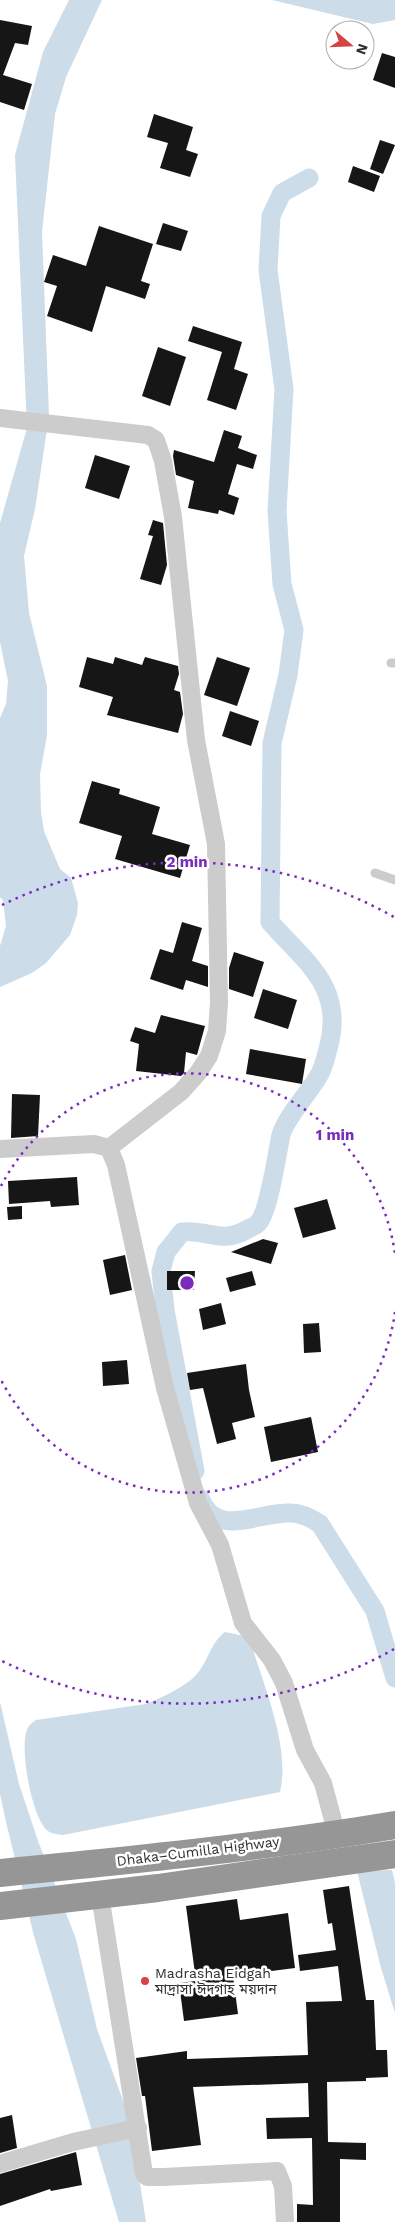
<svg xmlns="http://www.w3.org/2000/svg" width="395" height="2222" font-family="'Work Sans','Noto Sans Bengali',sans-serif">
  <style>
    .water { fill: #ccdce9 }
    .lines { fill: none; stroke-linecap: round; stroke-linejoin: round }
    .canal { stroke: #ccdce9; stroke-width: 19 }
    .building { fill: #161616 }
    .lane { stroke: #ccc; stroke-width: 9 }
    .street { stroke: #ccc; stroke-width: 18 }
    .highway { stroke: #969696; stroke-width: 28 }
    .ring { fill: none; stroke: #7b2cbf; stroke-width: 2.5; stroke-dasharray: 2.5 5 }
    .poi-dot { fill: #d44345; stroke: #fff; stroke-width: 2 }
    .labels { text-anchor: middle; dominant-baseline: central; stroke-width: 5; stroke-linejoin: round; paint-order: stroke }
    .street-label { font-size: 14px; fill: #2f2f2f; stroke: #fff }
    .poi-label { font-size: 14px; fill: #2f2f2f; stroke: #fff; text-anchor: start }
    .centre { fill: #7b2cbf; stroke: #fff; stroke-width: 2.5 }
    .ring-label { font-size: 15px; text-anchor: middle; font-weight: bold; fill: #7b2cbf; stroke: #fff; stroke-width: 5; stroke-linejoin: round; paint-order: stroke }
  </style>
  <rect width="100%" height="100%" fill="#fff"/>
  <g class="water">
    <path d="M69,0H102L66,77L55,114L42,232L49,416L35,509L24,556L29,613L47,686V735L40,774L41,812L44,831L60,869L71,878L78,903L77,915L70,935L46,963L32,973L0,987V946L6,926L3,900L0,897V718L6,704L8,681L0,642V523L27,428L15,155L43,52Z"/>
    <path d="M272,0H395V20L373,24Z"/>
    <path d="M225,1632L249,1637C262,1682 291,1746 280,1792L63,1835C58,1834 51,1834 48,1831C32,1820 18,1744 28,1728C29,1725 33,1722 36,1720L146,1704C159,1699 184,1687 194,1677C208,1664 209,1644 225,1632Z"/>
    <path d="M0,1702L19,1784L38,1841L76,1939L97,2029L130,2120L146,2222H119L34,1936L7,1826L0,1794Z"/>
    <path d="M392,1870L395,1883V2013L381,1968L357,1871Z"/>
  </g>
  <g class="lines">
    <g class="canal">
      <path d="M195,1471L165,1310L161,1271L166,1252L182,1232C209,1229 221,1245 248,1229C251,1227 256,1226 258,1223C269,1212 277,1153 281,1135C286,1117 308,1094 318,1077C324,1068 326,1056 329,1045C344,986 304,961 270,922L272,743L288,675L294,630L282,584L277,511L284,389L268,270L271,216L282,193L309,178"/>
      <path d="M200,1498C216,1540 259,1511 291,1513C302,1513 311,1518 320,1524L375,1611L395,1678"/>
    </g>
  </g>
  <g class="building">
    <path d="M0,20L32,26L28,45L15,43L3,75L32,84L24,110L0,102Z"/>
    <path d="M382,53L395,57V88L373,80Z"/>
    <path d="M154,114L193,127L186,150L198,154L190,177L160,168L168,143L147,137Z"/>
    <path d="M380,140L395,145L383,174L370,169Z"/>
    <path d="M353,166L380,176L374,192L348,182Z"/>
    <path d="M163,223L188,231L181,251L156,244Z"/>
    <path d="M99,226L153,244L141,281L150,284L145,299L106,286L92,332L47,316L57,286L44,282L53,255L86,266Z"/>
    <path d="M193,326L242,342L234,369L248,374L236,410L207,400L222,352L188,341Z"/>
    <path d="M158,347L186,357L170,406L142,396Z"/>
    <path d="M224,430L242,436L238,448L257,455L253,469L237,464L228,494L239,498L234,515L219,510L218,514L188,508L194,481L176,475L173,456L174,450L214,462Z"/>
    <path d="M95,455L130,466L119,499L85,488Z"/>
    <path d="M153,520L163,523L167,565L161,585L140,579L153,536L148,535Z"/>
    <path d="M87,657L113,664L115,657L142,665L145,657L178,666L179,674L174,690L180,692L183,714L178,733L107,715L113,697L79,687Z"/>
    <path d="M217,657L250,668L237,706L204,695Z"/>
    <path d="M230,711L259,721L251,746L222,736Z"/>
    <path d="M92,781L120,789L119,794L160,807L152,834L190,845L180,878L115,859L122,836L79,823Z"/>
    <path d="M182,922L202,928L192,961L208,966V987L186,980L183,990L150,979L160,949L173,953Z"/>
    <path d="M234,952L264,962L253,997L229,989V968Z"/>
    <path d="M263,989L297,1000L288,1029L254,1018Z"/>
    <path d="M161,1015L205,1026L197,1055L186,1052L184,1073L181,1076L136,1071L139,1044L130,1041L135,1027L155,1033Z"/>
    <path d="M250,1049L306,1059L302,1084L246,1074Z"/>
    <path d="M12,1094L40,1095L38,1136L11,1138Z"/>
    <path d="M77,1177L79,1205L51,1207L50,1201L9,1204L8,1181Z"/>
    <path d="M327,1199L336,1229L303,1238L294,1208Z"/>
    <path d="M22,1206V1219L8,1220L7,1207Z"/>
    <path d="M263,1239L278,1243L271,1264L231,1252Z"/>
    <path d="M125,1255L132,1290L110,1295L103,1260Z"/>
    <path d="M167,1271H195L194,1290H167Z"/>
    <path d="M252,1271L256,1285L230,1292L226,1278Z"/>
    <path d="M221,1303L226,1324L203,1330L199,1309Z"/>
    <path d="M319,1323L321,1352L304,1353L303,1324Z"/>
    <path d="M127,1360L129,1384L103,1386L102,1362Z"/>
    <path d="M246,1364L249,1390L255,1417L232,1423L236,1439L217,1444L203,1388L190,1390L187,1373Z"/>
    <path d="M311,1417L318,1452L271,1462L264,1427Z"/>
    <path d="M349,1886L366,2000H374L376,2050H387L388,2077L366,2078V2081L327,2082L328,2142L366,2143V2160L340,2159V2222H297V2204L313,2205L312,2138L267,2139L266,2118L309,2117L308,2083L193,2087L201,2145L152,2151L145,2096H142L136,2058L187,2051V2059L308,2055L306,2002L342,2001L338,1966L300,1971L298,1955L336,1950L332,1923L328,1924L323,1890Z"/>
    <path d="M237,1899L240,1920L288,1913L295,1968L233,1976L238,2014L184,2021L179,1983L196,1981L186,1906Z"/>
    <path d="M12,2115L17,2148L0,2153V2118Z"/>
    <path d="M76,2152L82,2185L51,2191L50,2189L0,2206V2174Z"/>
  </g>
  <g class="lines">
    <g class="lane">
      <path d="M391,663H395"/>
      <path d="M375,873L395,880"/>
    </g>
    <g class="street">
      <path d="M0,418L148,435L156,440L163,461L173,517L196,740L216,844L219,1003L217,1031L209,1056L198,1073L181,1092L109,1148"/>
      <path d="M0,1149L94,1144L109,1148L116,1165L165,1388L198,1503L220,1545L243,1623L272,1660L284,1683L305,1750L323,1783L337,1835"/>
      <path d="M100,1895L144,2174L147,2177H164L277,2171L283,2186L285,2222"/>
      <path d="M0,2164L73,2142L138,2128"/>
    </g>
    <g class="highway">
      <path d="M0,1873C132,1860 264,1847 395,1825"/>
      <path d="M0,1906L158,1888L395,1854"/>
    </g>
  </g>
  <g class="ring">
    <path d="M395 1312A210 210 0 0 1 1 1380M1 1186A210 210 0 0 1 395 1254"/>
    <path d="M394 1649A421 421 0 0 1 2 1661M2 905A421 421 0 0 1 394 917"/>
  </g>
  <circle class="poi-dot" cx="145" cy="1981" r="5"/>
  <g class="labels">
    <g class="street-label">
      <text transform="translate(198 1851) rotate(-7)">Dhaka–Cumilla Highway</text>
    </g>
    <g class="poi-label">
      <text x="155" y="1973">Madrasha Eidgah<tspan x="155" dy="16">মাদ্রাসা ঈদগাহ ময়দান</tspan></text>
    </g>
  </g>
  <circle cx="187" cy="1283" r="8" class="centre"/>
  <g class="ring-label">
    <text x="187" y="867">2 min</text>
    <text x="335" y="1140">1 min</text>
  </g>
  <g transform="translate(350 45) rotate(109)"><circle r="24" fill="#ffffff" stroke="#acacac"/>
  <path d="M0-4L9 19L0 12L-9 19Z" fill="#d44345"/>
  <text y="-8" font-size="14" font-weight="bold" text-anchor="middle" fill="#2f2f2f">N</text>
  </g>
</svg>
